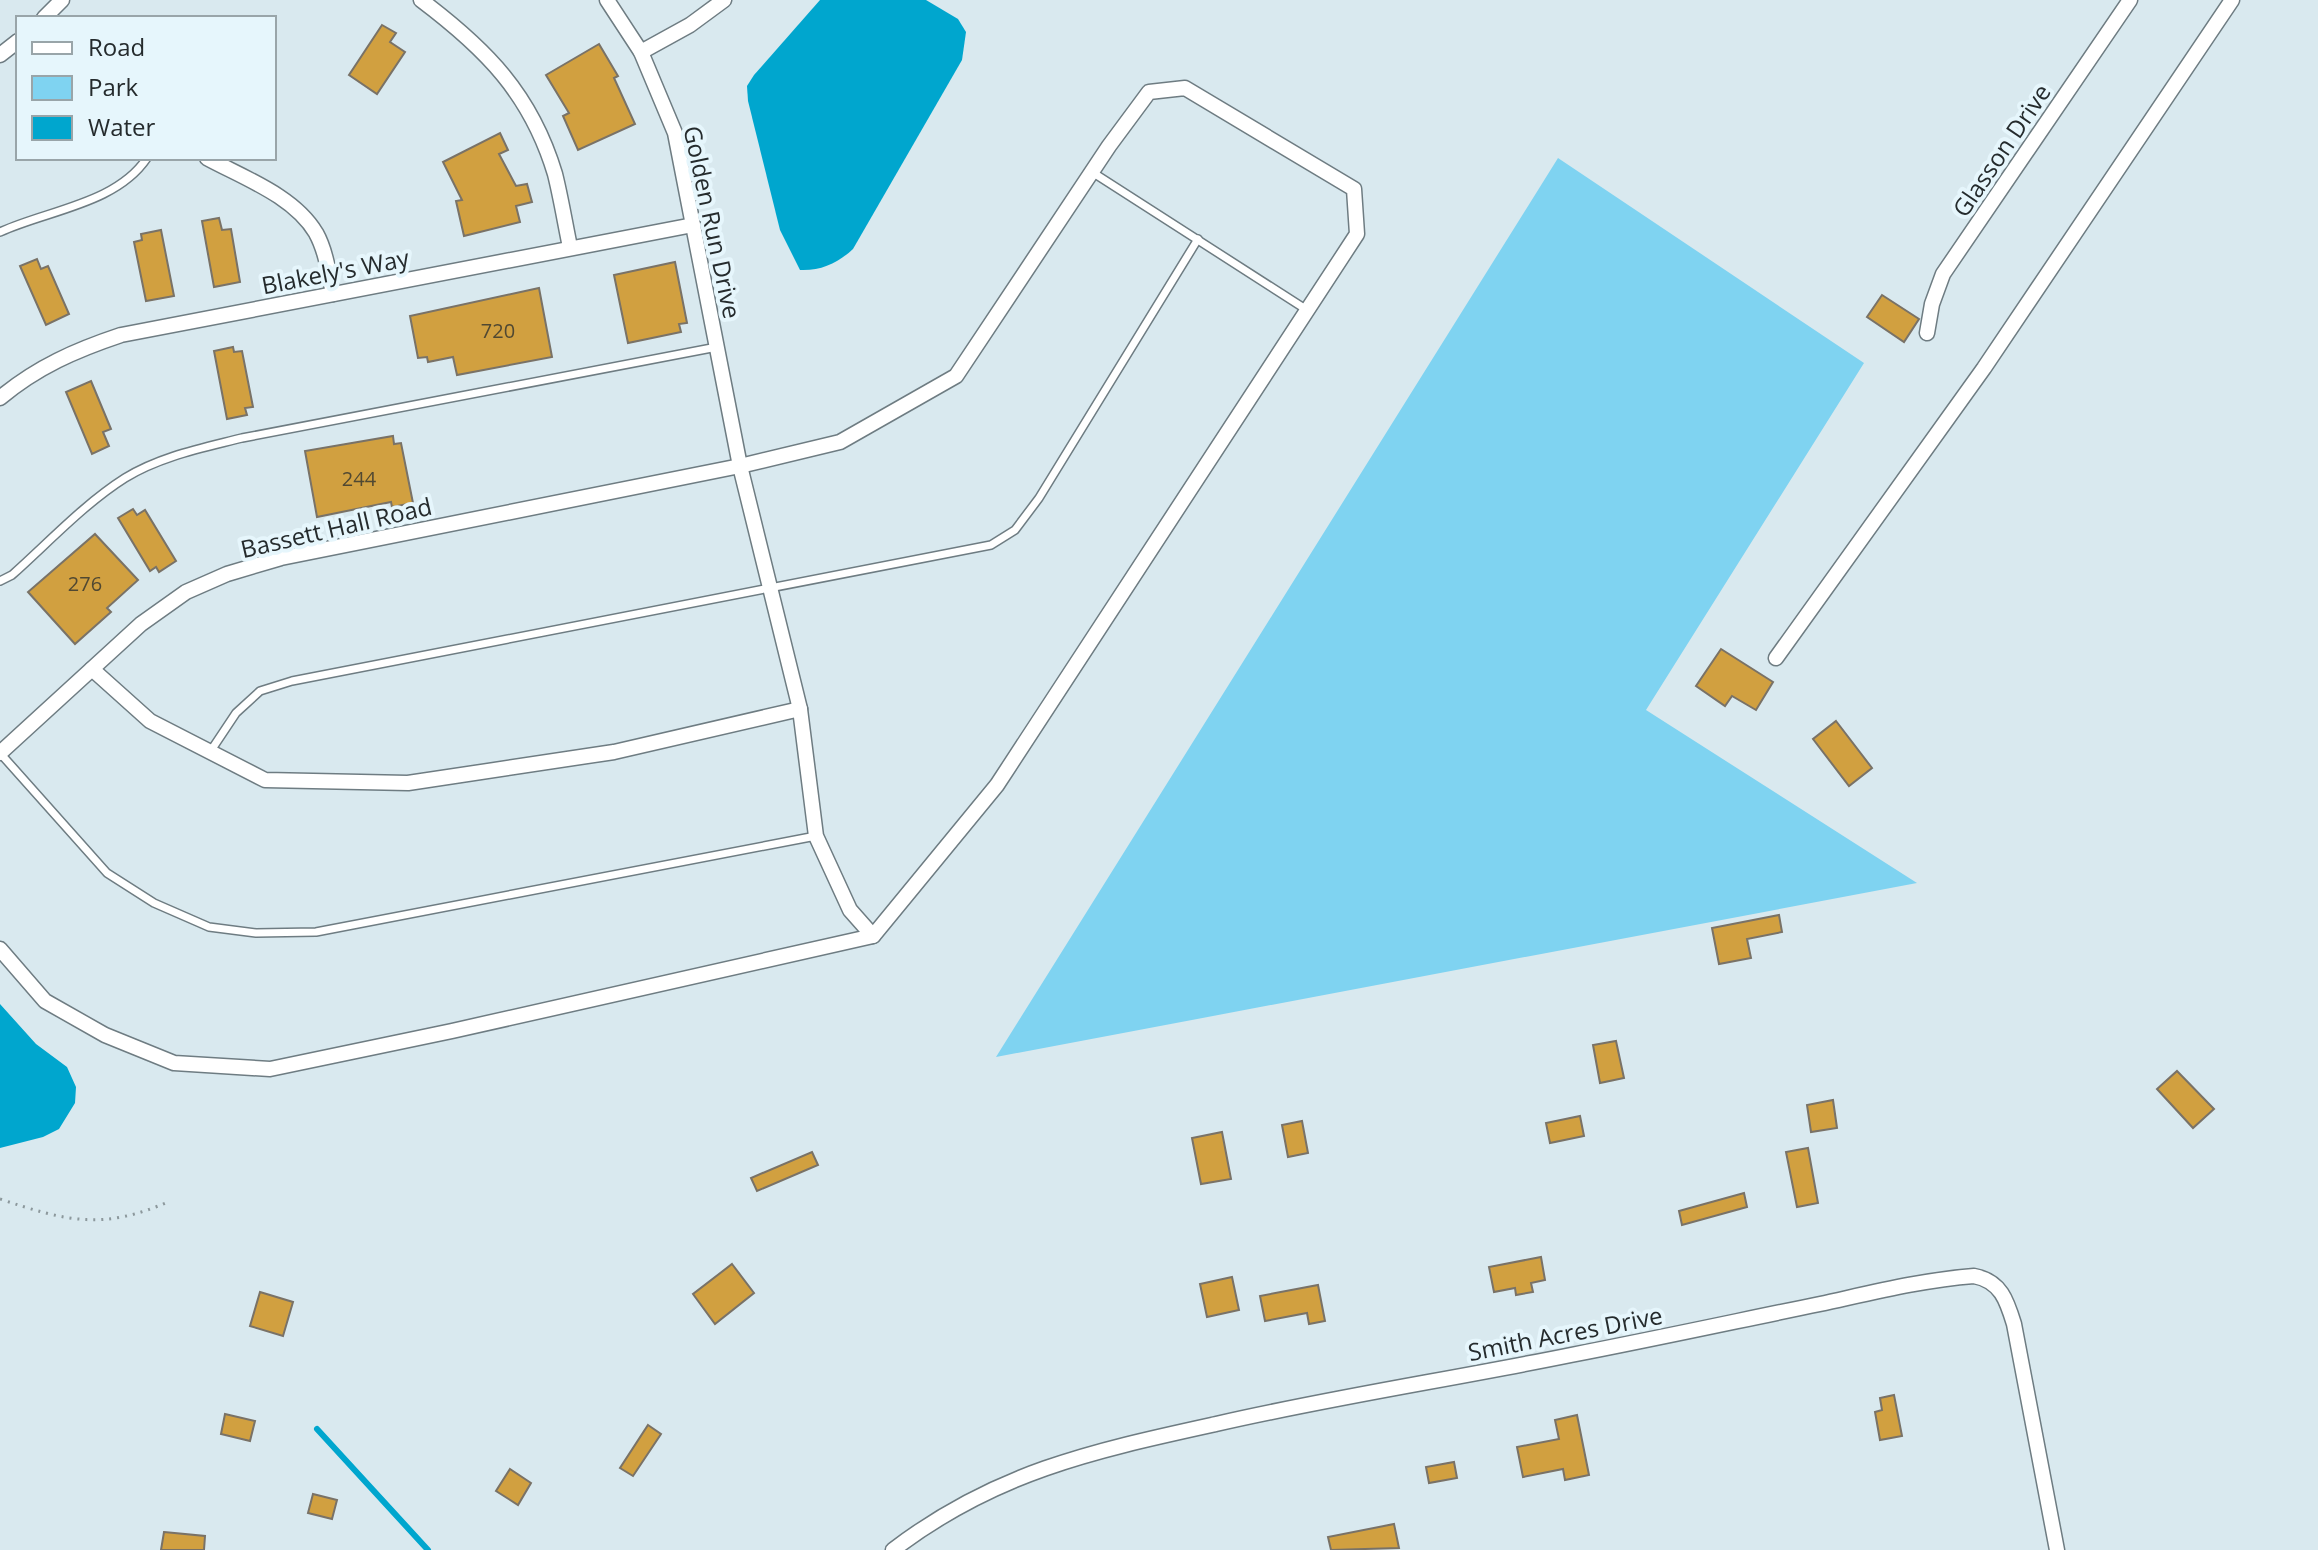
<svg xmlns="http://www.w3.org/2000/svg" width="2318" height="1550" font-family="'Open Sans',sans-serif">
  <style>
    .green { fill: #7fd3f1 }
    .water { fill: #00a6ce }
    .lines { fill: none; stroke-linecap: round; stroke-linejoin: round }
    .stream { stroke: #00a6ce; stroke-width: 6 }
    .building { fill: #d1a040; stroke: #797267; stroke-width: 2 }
    .lane-casing { stroke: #6e7c82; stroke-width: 10 }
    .street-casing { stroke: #6e7c82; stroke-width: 17 }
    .path { stroke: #8c989c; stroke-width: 3; stroke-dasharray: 2 6; stroke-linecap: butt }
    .lane { stroke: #fff; stroke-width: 7 }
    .street { stroke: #fff; stroke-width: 14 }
    .labels { text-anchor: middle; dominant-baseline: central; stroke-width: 8; stroke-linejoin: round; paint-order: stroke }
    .number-label { font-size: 20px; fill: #504832 }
    .street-label { font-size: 24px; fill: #252b2d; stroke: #e6f6fc }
  </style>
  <rect width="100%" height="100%" fill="#d9e9ef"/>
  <path class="green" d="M1558,158L1864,363L1646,710L1917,883L996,1057Z"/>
  <g class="water">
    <path d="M820,0H926L958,19L966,32L962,60L853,249C838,263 821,271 800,270L780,230L748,101L747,86L754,75Z"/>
    <path d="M0,1004L36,1044L67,1067L76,1087L75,1103L59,1129L43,1137L0,1148Z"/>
  </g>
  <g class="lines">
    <path class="stream" d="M317,1429L428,1550"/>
  </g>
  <g class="building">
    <path d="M382,25L396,33L390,42L405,52L377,94L349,75Z"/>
    <path d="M599,44L618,76L614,78L635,124L578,150L563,116L569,113L546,75Z"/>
    <path d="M500,133L508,150L499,154L516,186L527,184L532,202L516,206L520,222L464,236L456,201L462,200L443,162Z"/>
    <path d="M219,218L222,230L231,229L240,282L214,287L202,221Z"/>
    <path d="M161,230L174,296L146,301L134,242L142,240L141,234Z"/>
    <path d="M37,259L41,269L48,266L69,314L46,325L20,266Z"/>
    <path d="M675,262L687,323L679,324L681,332L628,343L614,275Z"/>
    <path d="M539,288L552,357L457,375L453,357L428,362L427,357L418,358L410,316Z"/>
    <path d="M1882,295L1919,319L1904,342L1867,317Z"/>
    <path d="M233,347L234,352L242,351L253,407L245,408L247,415L227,419L214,351Z"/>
    <path d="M91,381L111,429L103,432L109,446L92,454L66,392Z"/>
    <path d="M393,436L394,444L401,443L413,503L392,507L391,502L317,517L305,451Z"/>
    <path d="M133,509L137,515L145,510L176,561L159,572L156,567L150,571L118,518Z"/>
    <path d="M95,534L138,580L107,608L111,612L75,644L28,592Z"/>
    <path d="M1721,649L1773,682L1756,710L1732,696L1725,706L1696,686Z"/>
    <path d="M1836,721L1872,768L1849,786L1813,739Z"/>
    <path d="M1779,915L1782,932L1747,939L1751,958L1719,964L1712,928Z"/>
    <path d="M1616,1041L1624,1078L1600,1083L1593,1045Z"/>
    <path d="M2177,1071L2214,1109L2193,1128L2157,1089Z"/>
    <path d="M1833,1100L1837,1128L1811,1132L1807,1105Z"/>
    <path d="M1580,1116L1584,1136L1550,1143L1546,1123Z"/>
    <path d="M1302,1121L1308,1153L1288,1157L1282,1125Z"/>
    <path d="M1222,1132L1231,1179L1201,1184L1192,1138Z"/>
    <path d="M1808,1148L1818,1203L1797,1207L1786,1152Z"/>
    <path d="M812,1152L818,1165L757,1191L751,1178Z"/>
    <path d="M1744,1193L1747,1207L1682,1225L1679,1211Z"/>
    <path d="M1541,1257L1545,1280L1531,1283L1533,1292L1516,1295L1515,1288L1494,1292L1489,1267Z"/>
    <path d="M732,1264L754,1293L715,1324L693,1294Z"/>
    <path d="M1232,1277L1239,1310L1207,1317L1200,1284Z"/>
    <path d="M1318,1285L1325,1321L1309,1324L1307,1313L1265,1321L1260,1296Z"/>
    <path d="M260,1292L293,1302L283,1336L250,1326Z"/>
    <path d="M1894,1395L1902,1436L1880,1440L1875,1412L1882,1410L1880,1398Z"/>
    <path d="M225,1414L255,1421L250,1441L221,1434Z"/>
    <path d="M1577,1415L1589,1475L1565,1480L1563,1469L1523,1477L1517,1447L1559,1439L1555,1420Z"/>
    <path d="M648,1425L661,1434L633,1476L620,1468Z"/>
    <path d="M1454,1462L1457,1478L1429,1483L1426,1467Z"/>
    <path d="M510,1469L531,1483L518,1505L496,1491Z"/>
    <path d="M313,1494L337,1500L332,1519L308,1513Z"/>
    <path d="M1394,1524L1399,1548L1331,1550L1328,1537Z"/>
    <path d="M164,1532L205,1536L204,1550H161Z"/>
  </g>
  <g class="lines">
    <g class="lane-casing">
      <g id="lane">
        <path d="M1092,172L1307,310"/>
        <path d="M0,232C48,210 116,204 147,158"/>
        <path d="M0,581L12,575C48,543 84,504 125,478C161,456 203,448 242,438L717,347"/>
        <path d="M210,752L236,713L260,691L292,681L991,545L1015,530L1039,498L1198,239"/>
        <path d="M0,753L107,873L154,903L209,927L256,933L316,932L816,836"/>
      </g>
    </g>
    <g class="street-casing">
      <g id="street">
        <path d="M421,0C486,49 531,94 555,174C561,198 565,223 570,247"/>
        <path d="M607,0L641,52L675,133L740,466L800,709L816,836L850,910L873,936"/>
        <path d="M44,18L62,0"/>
        <path d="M641,52L690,25L724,0"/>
        <path d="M0,55L18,41"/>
        <path d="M207,158C244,178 294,196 316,233C326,251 329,274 333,294"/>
        <path d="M1927,333L1932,304L1943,274L2130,0"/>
        <path d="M0,398C37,367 76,350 121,335L693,225"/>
        <path d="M1776,658L1984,368L2232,0"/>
        <path d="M92,669L150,721L265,780L408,783L614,752L800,709"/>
        <path d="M0,753L141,624L186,592L227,574L281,558L740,466L840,442L956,376L1109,146L1149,92L1185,88L1354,189L1357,234L997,785L873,936L452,1031L270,1069L174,1063L105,1035L45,1001L0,949"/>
        <path d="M893,1550C995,1472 1093,1451 1216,1424C1333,1397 1453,1379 1571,1355C1654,1339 1737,1321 1820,1304C1871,1293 1922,1280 1974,1276C2001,1281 2007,1301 2014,1324L2057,1550"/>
      </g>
    </g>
    <path class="path" d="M0,1199C66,1221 103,1231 170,1201"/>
    <use href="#lane" class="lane"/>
    <use href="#street" class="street"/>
  </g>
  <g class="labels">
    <g class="number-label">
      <text x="498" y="330">720</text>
      <text x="359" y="478">244</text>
      <text x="85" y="583">276</text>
    </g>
    <g class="street-label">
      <text transform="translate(2001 150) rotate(-56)">Glasson Drive</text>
      <text transform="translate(713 222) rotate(78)">Golden Run Drive</text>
      <text transform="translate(335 271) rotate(-11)">Blakely's Way</text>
      <text transform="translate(336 527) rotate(-13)">Bassett Hall Road</text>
      <text transform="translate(1565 1333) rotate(-11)">Smith Acres Drive</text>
    </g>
  </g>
  <rect x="16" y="16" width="260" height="144" fill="#e6f6fc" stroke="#99a5a9" stroke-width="2"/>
  <rect x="32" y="42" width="40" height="12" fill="#ffffff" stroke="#99a5a9" stroke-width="2"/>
  <text x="88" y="56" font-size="24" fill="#252b2d">Road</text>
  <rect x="32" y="76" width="40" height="24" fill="#7fd3f1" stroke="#99a5a9" stroke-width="2"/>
  <text x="88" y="96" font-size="24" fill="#252b2d">Park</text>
  <rect x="32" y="116" width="40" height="24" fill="#00a6ce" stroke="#99a5a9" stroke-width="2"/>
  <text x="88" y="136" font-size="24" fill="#252b2d">Water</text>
</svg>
